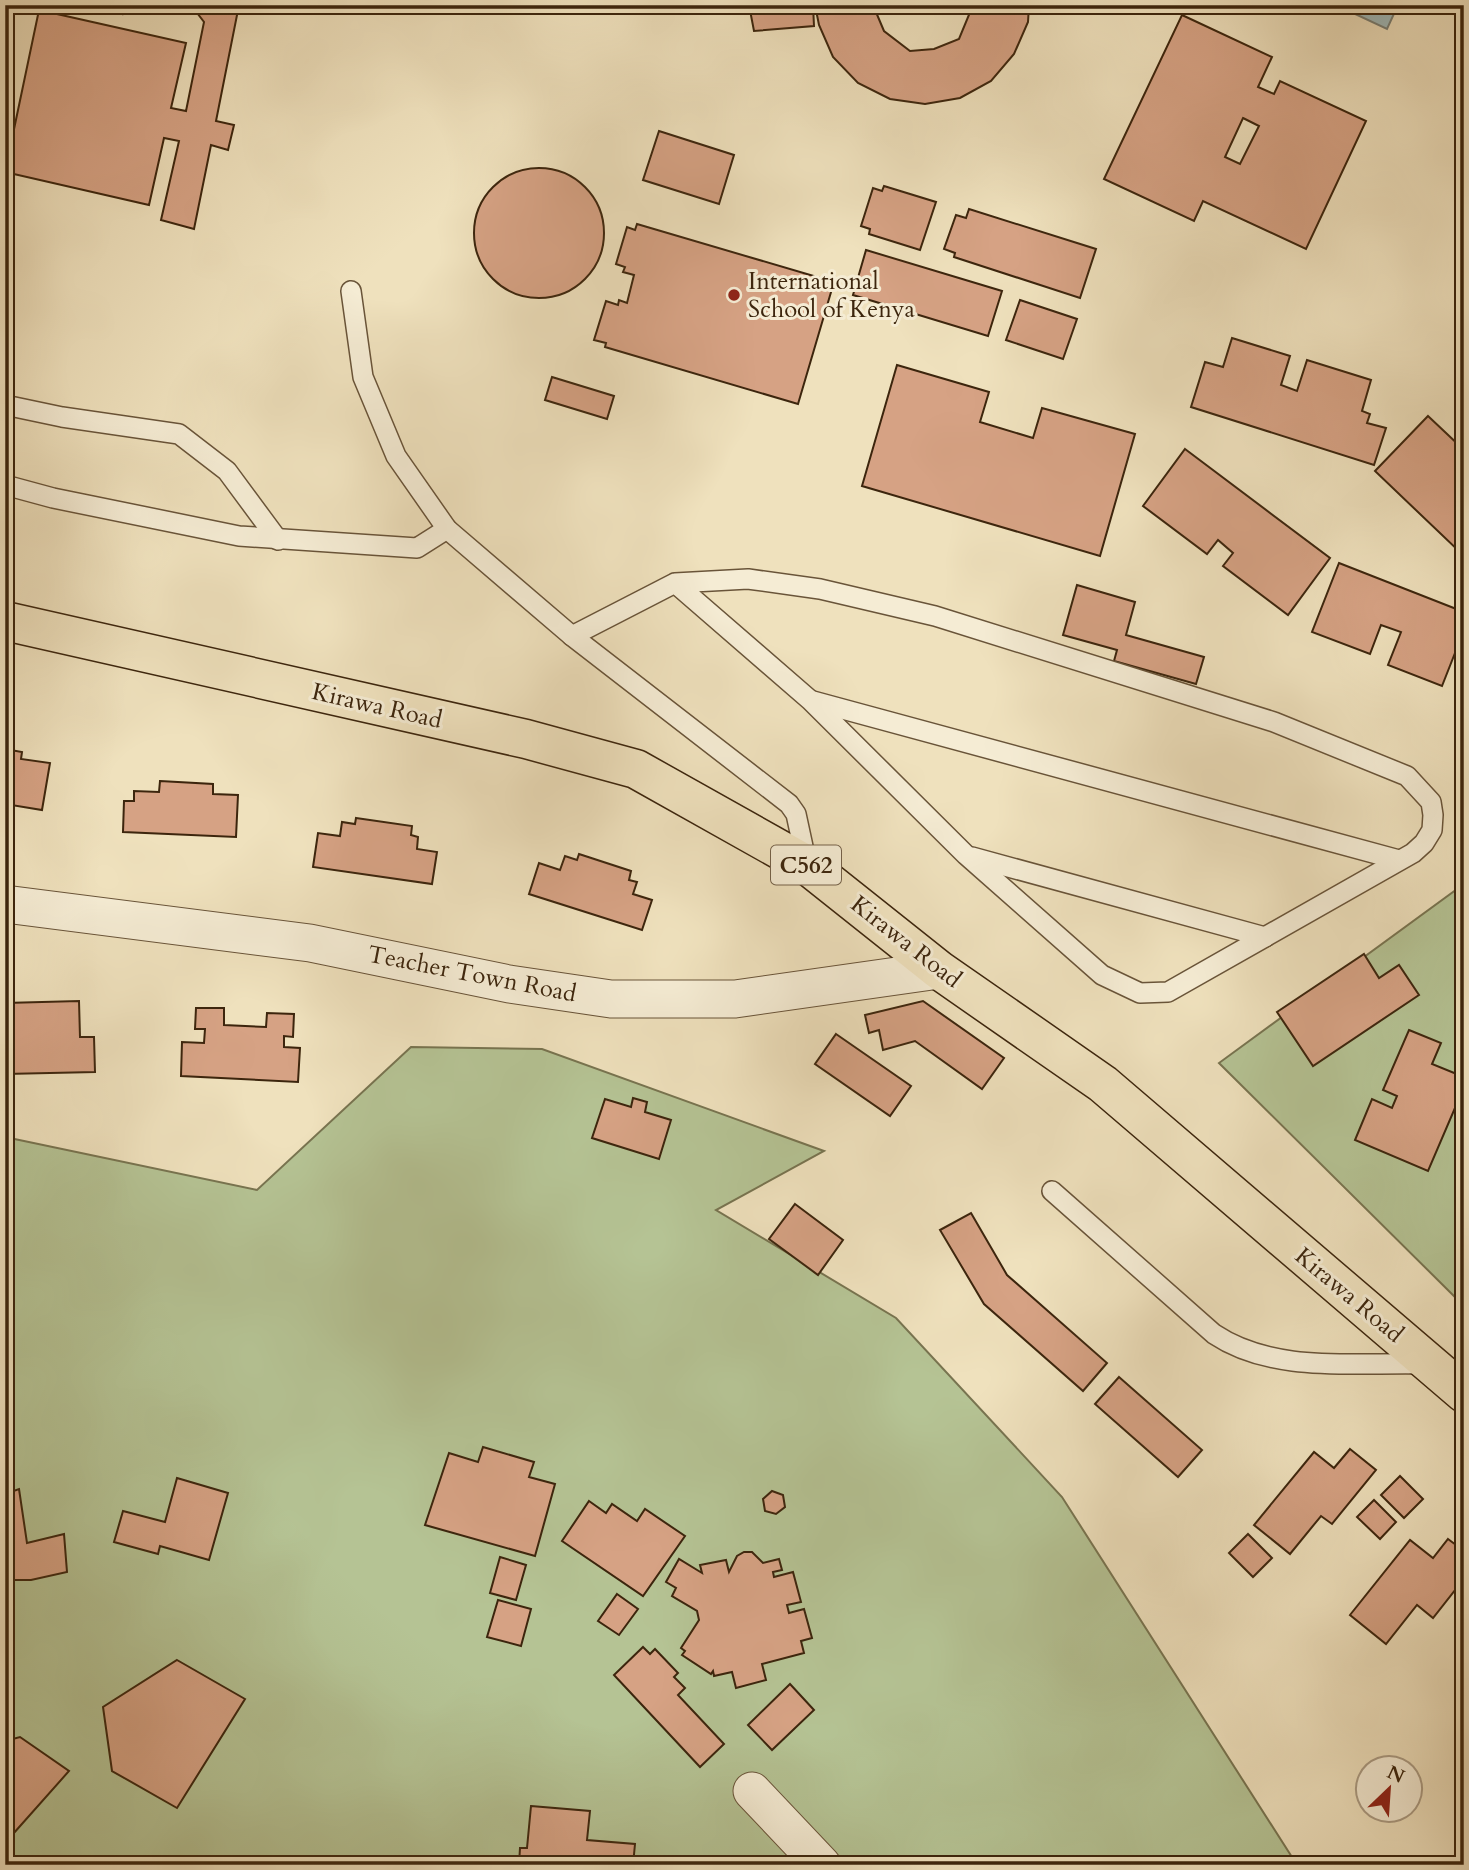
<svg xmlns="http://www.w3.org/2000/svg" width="1469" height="1870" font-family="Cardo,serif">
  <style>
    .green { fill: #b5c394; stroke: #787450; stroke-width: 2 }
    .water { fill: #9fbbbc; stroke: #777f76; stroke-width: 2 }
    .building { fill: #d6a284; stroke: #3c250d; stroke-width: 2; fill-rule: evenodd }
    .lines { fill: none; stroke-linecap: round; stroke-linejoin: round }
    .lane-casing { stroke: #695439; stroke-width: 22 }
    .street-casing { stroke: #695439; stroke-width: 39 }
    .primary-casing { stroke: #3c250d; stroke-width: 41 }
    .lane { stroke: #f5ecd4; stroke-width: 19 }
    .street { stroke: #f5ecd4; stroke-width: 37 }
    .primary { stroke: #efe1bd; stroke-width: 38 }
    .poi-dot { fill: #8f2418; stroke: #f5ecd4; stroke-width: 2.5 }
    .labels { text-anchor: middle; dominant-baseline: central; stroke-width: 6; stroke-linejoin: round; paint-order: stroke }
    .shield { fill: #f5ecd4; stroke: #746149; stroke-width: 2 }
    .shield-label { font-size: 23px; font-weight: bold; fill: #3c250d }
    .poi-label { font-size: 24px; fill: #3c250d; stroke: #f5ecd4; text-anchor: start }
    .street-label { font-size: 24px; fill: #3c250d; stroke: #f5ecd4 }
  </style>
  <rect width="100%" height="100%" fill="#efe1bd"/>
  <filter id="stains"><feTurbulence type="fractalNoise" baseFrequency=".00286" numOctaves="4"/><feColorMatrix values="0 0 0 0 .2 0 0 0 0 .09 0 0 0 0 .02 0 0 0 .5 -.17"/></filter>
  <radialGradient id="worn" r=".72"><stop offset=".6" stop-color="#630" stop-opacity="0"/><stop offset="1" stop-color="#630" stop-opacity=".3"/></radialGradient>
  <g class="green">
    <path d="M1464,884V1306L1219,1063Z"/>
    <path d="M411,1047L542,1049L824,1151L716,1210L896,1318L1062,1497L1297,1865H5V1137L257,1190Z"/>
  </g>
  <path class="water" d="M1336,5H1398L1387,29Z"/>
  <g class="building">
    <path d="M116,5H135L123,14Z"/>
    <path d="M191,5H239L216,121L234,125L228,150L211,145L194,229L161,220L179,141L164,138L149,205L5,172L39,10L186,43L171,108L186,111L204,22Z"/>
    <path d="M749,5H813L814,26L754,31Z"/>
    <path d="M815,5H873L884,31L910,51L934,49L959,39L973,5H1029L1028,22L1014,54L991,81L960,98L925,104L890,99L858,83L833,57L819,25Z"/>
    <path d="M1182,15L1272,57L1258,87L1274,94L1280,81L1366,121L1306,249L1203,201L1194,221L1104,179ZM1243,118L1259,126L1240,164L1225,157Z"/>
    <path d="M659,131L734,155L719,204L643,180Z"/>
    <circle cx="539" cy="233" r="65"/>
    <path d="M884,186L936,202L920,250L869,234L870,229L861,226L873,188L882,191Z"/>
    <path d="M969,209L1096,249L1080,298L954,257L955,253L944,249L956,215L966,218Z"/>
    <path d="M637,224L834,282L798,404L605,347L606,343L594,340L606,301L618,305L619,300L627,303L634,275L623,272L625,267L616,264L627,227L635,230Z"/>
    <path d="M866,250L1002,291L988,336L853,295Z"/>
    <path d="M1020,300L1077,319L1063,359L1006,340Z"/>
    <path d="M1232,338L1290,356L1281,385L1297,391L1307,360L1371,380L1362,411L1370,414L1367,423L1386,428L1374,465L1191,407L1205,362L1223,367Z"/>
    <path d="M897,365L989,392L980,422L1033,438L1042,408L1135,434L1100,556L862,486Z"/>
    <path d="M552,377L614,396L607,419L545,400Z"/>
    <path d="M1428,416L1464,450V556L1375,471Z"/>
    <path d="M1185,449L1330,558L1288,615L1223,566L1233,553L1218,540L1207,554L1143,506Z"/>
    <path d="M1339,563L1464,612V657L1455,653L1442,686L1388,665L1401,632L1381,625L1370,654L1312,632Z"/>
    <path d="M1077,585L1135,602L1126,635L1204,657L1196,684L1114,661L1117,650L1063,635Z"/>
    <path d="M5,749L22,752L21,759L50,763L42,810L5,804Z"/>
    <path d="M160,781L213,784V794L238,795L236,837L123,832L124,801H134V791L159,792Z"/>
    <path d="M356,818L412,826L411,835L418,837L417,849L437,852L432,884L313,867L318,833L340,836L342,822L355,824Z"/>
    <path d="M579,854L631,871L629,880L637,882L633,894L652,900L642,930L529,894L539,863L560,870L565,856L577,860Z"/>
    <path d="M1364,954L1379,978L1399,965L1419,995L1313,1066L1277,1012Z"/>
    <path d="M79,1001L80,1037H94L95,1072L5,1074V1003Z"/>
    <path d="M923,1001L1004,1058L982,1089L915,1041L883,1050L879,1030L869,1033L865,1015Z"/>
    <path d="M196,1008H224V1025L266,1027L267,1013L294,1014L293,1037L284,1036V1047L300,1048L298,1082L181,1076L182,1042L204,1043L205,1029H195Z"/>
    <path d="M1409,1030L1441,1043L1432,1064L1464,1077V1087L1428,1171L1355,1140L1372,1099L1392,1108L1397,1096L1383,1090Z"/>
    <path d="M836,1034L911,1086L890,1116L815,1064Z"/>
    <path d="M633,1098L647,1102L645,1112L671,1120L659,1159L592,1138L605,1099L631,1107Z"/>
    <path d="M795,1204L843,1240L818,1275L769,1239Z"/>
    <path d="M971,1213L1007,1275L1107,1363L1083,1391L984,1304L940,1230Z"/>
    <path d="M1119,1377L1202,1450L1178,1477L1095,1404Z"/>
    <path d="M483,1447L534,1462L529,1477L555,1484L535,1556L425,1525L449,1453L478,1462Z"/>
    <path d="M1350,1449L1376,1470L1332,1524L1321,1516L1290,1554L1254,1525L1314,1452L1334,1468Z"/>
    <path d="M1400,1476L1423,1499L1404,1518L1381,1495Z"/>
    <path d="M177,1478L228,1493L209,1560L160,1546L158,1554L114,1542L123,1511L165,1522Z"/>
    <path d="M19,1489L27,1543L64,1534L67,1572L31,1580H5V1494Z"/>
    <path d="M772,1491L783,1495L785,1507L776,1514L765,1511L763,1499Z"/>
    <path d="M1374,1500L1396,1522L1380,1539L1357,1517Z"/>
    <path d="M589,1501L606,1513L612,1504L637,1521L645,1509L685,1536L643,1596L562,1541Z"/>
    <path d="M1248,1534L1272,1558L1253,1577L1229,1553Z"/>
    <path d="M1448,1539L1464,1551V1595L1456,1589L1433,1618L1417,1605L1386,1644L1350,1615L1410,1540L1433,1558Z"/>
    <path d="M744,1552H752L763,1563L779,1559L782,1570L773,1572L774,1577L793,1572L801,1602L787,1605L789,1613L804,1609L812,1638L801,1641L804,1653L762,1664L766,1680L736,1688L732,1672L714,1676L713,1671L711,1674L682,1655L685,1651L681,1648L699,1620L697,1611L672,1596L676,1588L666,1582L679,1559L702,1573L700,1565L726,1560L729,1572L737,1556Z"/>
    <path d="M500,1557L526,1565L516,1600L490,1593Z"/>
    <path d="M617,1594L638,1609L619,1635L598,1621Z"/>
    <path d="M498,1600L531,1609L521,1646L487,1637Z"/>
    <path d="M643,1647L650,1654L655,1649L678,1673L674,1677L685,1688L678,1695L724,1744L700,1767L614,1675Z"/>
    <path d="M177,1660L245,1699L177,1808L112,1771L103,1707Z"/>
    <path d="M790,1684L814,1710L772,1750L748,1725Z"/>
    <path d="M20,1737L69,1771L5,1843V1741Z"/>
    <path d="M531,1806L590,1811L587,1840L635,1844L633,1865H519L520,1848H527Z"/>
  </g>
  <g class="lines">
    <g class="lane-casing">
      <g id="lane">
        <path d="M351,291L363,377L396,456L447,529L572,636L675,583L748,579L820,589L935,616L1274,722L1407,776L1431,802L1433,815L1432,830L1424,843L1413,853L1168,992L1140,993L1102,975L966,855L810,700L675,583"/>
        <path d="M5,405L62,417L179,434L227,471L278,540"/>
        <path d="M5,485L53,498L239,536L417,548L447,529"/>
        <path d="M572,636L789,804L796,814L807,865"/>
        <path d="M813,701L1399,860"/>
        <path d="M972,857L1265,937"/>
        <path d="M1052,1191L1214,1334C1274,1374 1355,1362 1425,1364"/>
      </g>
    </g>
    <g class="street-casing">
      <g id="street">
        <path d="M5,904L310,943L509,984L611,999H735L939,970"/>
        <path d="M752,1791L822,1865"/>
      </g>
    </g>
    <g class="primary-casing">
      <path id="primary" d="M5,621L526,739L636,769L807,865L939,970L1103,1084L1464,1393"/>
    </g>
    <use href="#lane" class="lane"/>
    <use href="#street" class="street"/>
    <use href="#primary" class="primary"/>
  </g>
  <circle class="poi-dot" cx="734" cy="295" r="7"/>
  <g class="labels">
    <rect class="shield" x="771" y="845.5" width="70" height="39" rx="5"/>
    <g class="shield-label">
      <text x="806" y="865">C562</text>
    </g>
    <g class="poi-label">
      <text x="748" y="281">International<tspan x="748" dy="28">School of Kenya</tspan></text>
    </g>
    <g class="street-label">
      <text transform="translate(377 706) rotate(13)">Kirawa Road</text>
      <text transform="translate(906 942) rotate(38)">Kirawa Road</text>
      <text transform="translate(472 974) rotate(11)">Teacher Town Road</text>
      <text transform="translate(1349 1295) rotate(40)">Kirawa Road</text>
    </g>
  </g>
  <rect width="1469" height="1870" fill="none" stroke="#efe1bd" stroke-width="28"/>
  <rect x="7" y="7" width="1455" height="1856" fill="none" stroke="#3c250d" stroke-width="3.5"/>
  <rect x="14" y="14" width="1441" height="1842" fill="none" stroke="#3c250d" stroke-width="2"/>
  <g transform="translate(1389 1789) rotate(25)"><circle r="33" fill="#f5ecd4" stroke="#ab9c84" stroke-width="2"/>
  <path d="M0-5L12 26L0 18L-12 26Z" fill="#8f2418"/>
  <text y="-10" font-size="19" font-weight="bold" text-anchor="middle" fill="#3c250d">N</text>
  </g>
  <rect width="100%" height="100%" filter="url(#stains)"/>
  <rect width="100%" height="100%" fill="url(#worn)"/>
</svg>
